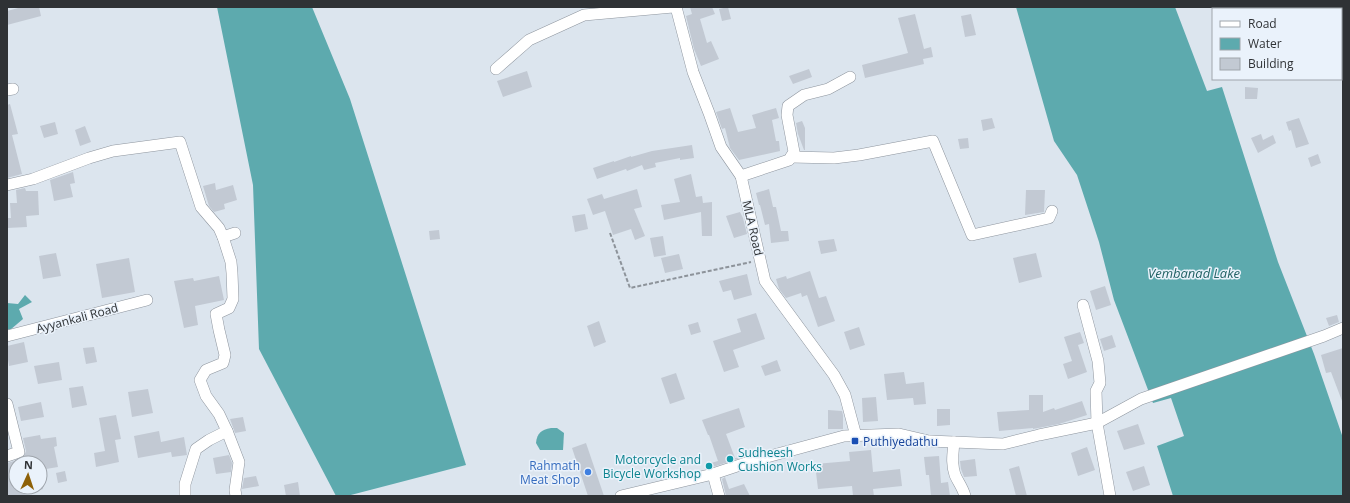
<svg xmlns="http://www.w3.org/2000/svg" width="1350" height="503" font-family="'Open Sans',sans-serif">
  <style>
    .water { fill: #5daaae }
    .building { fill: #c2c9d3 }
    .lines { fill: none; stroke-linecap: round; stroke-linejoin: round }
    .minor-casing { stroke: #8e959e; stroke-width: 12 }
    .path { stroke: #8d939a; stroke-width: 2; stroke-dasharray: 4 2; stroke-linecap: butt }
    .minor { stroke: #fff; stroke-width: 11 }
    .transit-dot { fill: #1a4fb4; stroke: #eaf2fb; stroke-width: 1.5 }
    .culture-dot { fill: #0f9aa8; stroke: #eaf2fb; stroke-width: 1.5 }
    .shop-dot { fill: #3f7fe0; stroke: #eaf2fb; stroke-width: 1.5 }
    .labels { text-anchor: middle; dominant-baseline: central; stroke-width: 3; stroke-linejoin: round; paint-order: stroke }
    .street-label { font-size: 12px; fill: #2f3235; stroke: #eaf2fb }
    .transit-label { font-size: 12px; fill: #164399; stroke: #eaf2fb; text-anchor: start }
    .culture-label { font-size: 12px; fill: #0d838f; stroke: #eaf2fb; text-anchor: start }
    .shop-label { font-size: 12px; fill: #366cbe; stroke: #eaf2fb; text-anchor: end }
    .water-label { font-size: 13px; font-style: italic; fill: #226265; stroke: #eaf2fb }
  </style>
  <rect width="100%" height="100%" fill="#dce5ee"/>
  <g class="water">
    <path d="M217,7H312L350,99L466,465L347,496H336L259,349L253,185Z"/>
    <path d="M1016,7H1175L1207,91L1222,87L1278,262L1314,354L1343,438V496H1173L1157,446L1184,436L1171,398L1153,403L1114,300L1099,242L1077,175L1054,141Z"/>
    <path d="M25,295L32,302L19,309L23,319L10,330L7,329V303L18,304Z"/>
    <path d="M551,428H557L564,433L563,450H540L536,443C537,433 541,430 551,428Z"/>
  </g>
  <g class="building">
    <path d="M22,7H39L41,16L7,25V11Z"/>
    <path d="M690,7H712L715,14L700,19L707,43L711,41L719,59L701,66L694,49L686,16L692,14Z"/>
    <path d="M728,7L731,19L722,21L719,9Z"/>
    <path d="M915,14L924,49L931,47L933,57L923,59L924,64L865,78L862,65L908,53L898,18Z"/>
    <path d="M971,14L976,35L965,37L961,16Z"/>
    <path d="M809,69L812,77L793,84L789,76Z"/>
    <path d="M527,71L532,87L503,97L497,81Z"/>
    <path d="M1245,87L1258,88L1257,99H1245Z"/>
    <path d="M10,104L18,134L12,135L22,174L7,178V105Z"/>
    <path d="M730,108L738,132L756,128L752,115L776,108L779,118L772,120L776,141H779L780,151L739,160L730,148L725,128L722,129L716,112Z"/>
    <path d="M992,118L995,128L983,131L981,120Z"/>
    <path d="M1299,118L1309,144L1296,148L1291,130L1289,131L1286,122Z"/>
    <path d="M802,121L805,128V150H804L798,134L796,123Z"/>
    <path d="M55,122L58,134L44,138L40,126Z"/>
    <path d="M85,126L91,142L80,146L75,130Z"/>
    <path d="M1261,134L1263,140L1273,135L1276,143L1258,153L1251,138Z"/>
    <path d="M968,138L969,148L960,149L958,139Z"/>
    <path d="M692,145L694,158L680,160V158L655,163L656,167L644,170L642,165L627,171L626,169L597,179L593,168L614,161V162L631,156V157L652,151Z"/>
    <path d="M1318,154L1321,163L1311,167L1308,158Z"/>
    <path d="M73,172L75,183L70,184L73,197L54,201L50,180Z"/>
    <path d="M691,174L696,197L702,196L703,203L712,202V236H702L701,212L664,220L661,205L680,202L674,179Z"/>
    <path d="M215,183L216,190L233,185L237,200L224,204L225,209L214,212L209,206L203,186Z"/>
    <path d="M25,188L26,191H38L39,215L26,216L27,227L7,228V218H11L10,203H17L16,190Z"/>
    <path d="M637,189L642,207L634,209L645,236L635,240L631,229L613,235L605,211L593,215L587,199L602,194L604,199Z"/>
    <path d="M769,189L773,207H776L781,231H788L789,241L771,243L769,224L765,225L760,205H759L756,193Z"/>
    <path d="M1026,190H1045L1044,212L1025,215Z"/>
    <path d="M740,212L743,218L747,234L734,238L726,216Z"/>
    <path d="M585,214L588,229L575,232L572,216Z"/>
    <path d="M439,230L440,239L430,240L429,231Z"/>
    <path d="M663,236L666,255L654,257L650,238Z"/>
    <path d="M834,239L837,251L821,254L818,241Z"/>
    <path d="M56,253L61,276L43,279L39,256Z"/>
    <path d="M1036,253L1042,277L1019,283L1013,258Z"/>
    <path d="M679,254L683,269L665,273L661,258Z"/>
    <path d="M129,258L135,292L102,298L96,264Z"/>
    <path d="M810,271L819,298L826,296L835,321L818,327L807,295L802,297L801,293L786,298L779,289L776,279L786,276L787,279Z"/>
    <path d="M747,274L752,295L734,300L731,290L723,292L719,281Z"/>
    <path d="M219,276L224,300L195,306L198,325L184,328L174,281L193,278L194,281Z"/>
    <path d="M1105,286L1111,305L1096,310L1090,291Z"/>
    <path d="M756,313L765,339L733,350L739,367L724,372L713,341L741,332L737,319Z"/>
    <path d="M1337,315L1339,322L1329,326L1326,318Z"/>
    <path d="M599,321L606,342L594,347L587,326Z"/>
    <path d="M698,322L701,332L691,335L688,325Z"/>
    <path d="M859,327L865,345L850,350L844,332Z"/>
    <path d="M1080,332L1084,343L1078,345L1087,372L1068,379L1063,364L1072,361L1064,337Z"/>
    <path d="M1112,335L1116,347L1104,351L1100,339Z"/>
    <path d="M24,342L28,362L9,366L7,354V346Z"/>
    <path d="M94,347L97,362L86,364L83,348Z"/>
    <path d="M1343,348V401H1342L1331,372L1326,373L1321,355Z"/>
    <path d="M777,360L781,371L765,376L761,366Z"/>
    <path d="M59,362L62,380L38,384L34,366Z"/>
    <path d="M904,372L906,384L924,382L926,404L914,405L913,398L887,400L884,374Z"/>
    <path d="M676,373L685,399L670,404L661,378Z"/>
    <path d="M83,386L87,405L72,408L69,388Z"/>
    <path d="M148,389L153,413L132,417L128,392Z"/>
    <path d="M1029,395H1043V412L1054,408L1055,410L1082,401L1087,415L1059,424L1033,429V428L999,431L997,412L1029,410Z"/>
    <path d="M876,397L878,421L863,422L862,398Z"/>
    <path d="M41,402L44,417L21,421L18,407Z"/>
    <path d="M739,408L745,427L726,434L735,458L743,457L713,467L711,463L718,461L709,435H708L702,420Z"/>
    <path d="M937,409H950V425L937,426Z"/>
    <path d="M828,410L842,411L843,415V429H828Z"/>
    <path d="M116,415L121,439L115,440L119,462L96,467L94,453L105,451L99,418Z"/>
    <path d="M243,417L246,431L235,433L230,419Z"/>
    <path d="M1138,424L1145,444L1124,450L1117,431Z"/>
    <path d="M159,431L161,442L184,437L187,455L172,457L171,452L138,458L134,436Z"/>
    <path d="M40,435L41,439L56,437L57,446L54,447L58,467L40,470V463H16V487H43V489L21,496H7V463L21,459L24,456L26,451L23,438Z"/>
    <path d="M586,443L604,496H588L572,448Z"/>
    <path d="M1087,447L1095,470L1078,476L1071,453Z"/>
    <path d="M871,450L873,472L900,469L902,486L873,489L874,496H853L852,486L818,489L815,464L850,461L849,452Z"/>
    <path d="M229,455L232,463L231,472L216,474L213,458Z"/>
    <path d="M939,456L941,483L948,482L950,496H931L929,475H926L924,457Z"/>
    <path d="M975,459L977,476L964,477L961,469L960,461Z"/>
    <path d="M1019,466L1027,496H1016L1009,469Z"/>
    <path d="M1144,466L1150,485L1133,491L1126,472Z"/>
    <path d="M65,471L67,481L58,483L56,473Z"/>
    <path d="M256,476L259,486L242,489L244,478Z"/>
    <path d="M725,477L729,489L744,484L750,496H726L722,479Z"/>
    <path d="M298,482L300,496H286L284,485Z"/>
  </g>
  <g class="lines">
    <g class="minor-casing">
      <g id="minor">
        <path d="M676,7L693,72L709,113L721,147L741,176L765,281L834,375L845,395L856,436"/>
        <path d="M1341,22L1343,21"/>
        <path d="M496,69L529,40L584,15L673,7"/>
        <path d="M7,90L13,89"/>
        <path d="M791,157L834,158L859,155L933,141L972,235L1049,218L1052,211"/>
        <path d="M741,176L789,160L794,152L787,115L788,106L804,95L828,89L850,77"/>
        <path d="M7,185L33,179L89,158L113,151L180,142L201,207L219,228L223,237L231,262L232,273L233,299L229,308L216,314L219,330L225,355L223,363L206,370L200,380L206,396L219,414L227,431L239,462L235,490L236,496"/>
        <path d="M223,237L235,233"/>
        <path d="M1083,305L1098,361L1100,383L1096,391L1097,423L1110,496"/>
        <path d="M7,336L147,300"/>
        <path d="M7,404L19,452L7,456"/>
        <path d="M954,442C953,453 951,464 955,475C958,482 963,488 965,496"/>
        <path d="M713,474L719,496"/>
        <path d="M185,496V484L196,449L209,440L227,431"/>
        <path d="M621,496L713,474L752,461L844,436L899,434L929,441L1003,444L1039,435L1097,423L1141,399L1324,336L1343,328"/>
      </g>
    </g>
    <path class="path" d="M610,233L630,288L751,262"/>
    <use href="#minor" class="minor"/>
  </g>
  <rect class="transit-dot" x="851" y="437" width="8" height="8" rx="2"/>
  <g class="culture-dot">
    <circle cx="730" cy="459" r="4"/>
    <circle cx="709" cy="466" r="4"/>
  </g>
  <circle class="shop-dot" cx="588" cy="472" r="4"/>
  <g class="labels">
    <g class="street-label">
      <text transform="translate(753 228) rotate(77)">MLA Road</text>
      <text transform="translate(77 318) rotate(-15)">Ayyankali Road</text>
    </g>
    <g class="transit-label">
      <text x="863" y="441">Puthiyedathu</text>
    </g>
    <g class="culture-label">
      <text x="738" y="452">Sudheesh<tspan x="738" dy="14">Cushion Works</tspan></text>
      <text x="701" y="459" text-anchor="end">Motorcycle and<tspan x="701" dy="14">Bicycle Workshop</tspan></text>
    </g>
    <g class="shop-label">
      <text x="580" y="465">Rahmath<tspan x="580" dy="14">Meat Shop</tspan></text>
    </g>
    <g class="water-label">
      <text x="1194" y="273">Vembanad Lake</text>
    </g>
  </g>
  <rect width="1350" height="503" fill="none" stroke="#2f3235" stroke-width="16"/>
  <rect x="1212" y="8" width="130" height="72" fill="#eaf2fb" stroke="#9fa5ac"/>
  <rect x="1220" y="21" width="20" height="6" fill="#ffffff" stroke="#9fa5ac"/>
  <text x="1248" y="28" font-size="12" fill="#2f3235">Road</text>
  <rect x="1220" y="38" width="20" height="12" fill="#5daaae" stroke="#9fa5ac"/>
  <text x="1248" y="48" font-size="12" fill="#2f3235">Water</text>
  <rect x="1220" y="58" width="20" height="12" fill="#c2c9d3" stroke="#9fa5ac"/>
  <text x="1248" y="68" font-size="12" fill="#2f3235">Building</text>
  <g transform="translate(28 475) rotate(3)"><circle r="19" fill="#eaf2fb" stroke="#9fa5ac"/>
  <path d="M0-3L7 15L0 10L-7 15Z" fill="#8e6108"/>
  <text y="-6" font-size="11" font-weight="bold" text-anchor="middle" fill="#2f3235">N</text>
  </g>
</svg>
